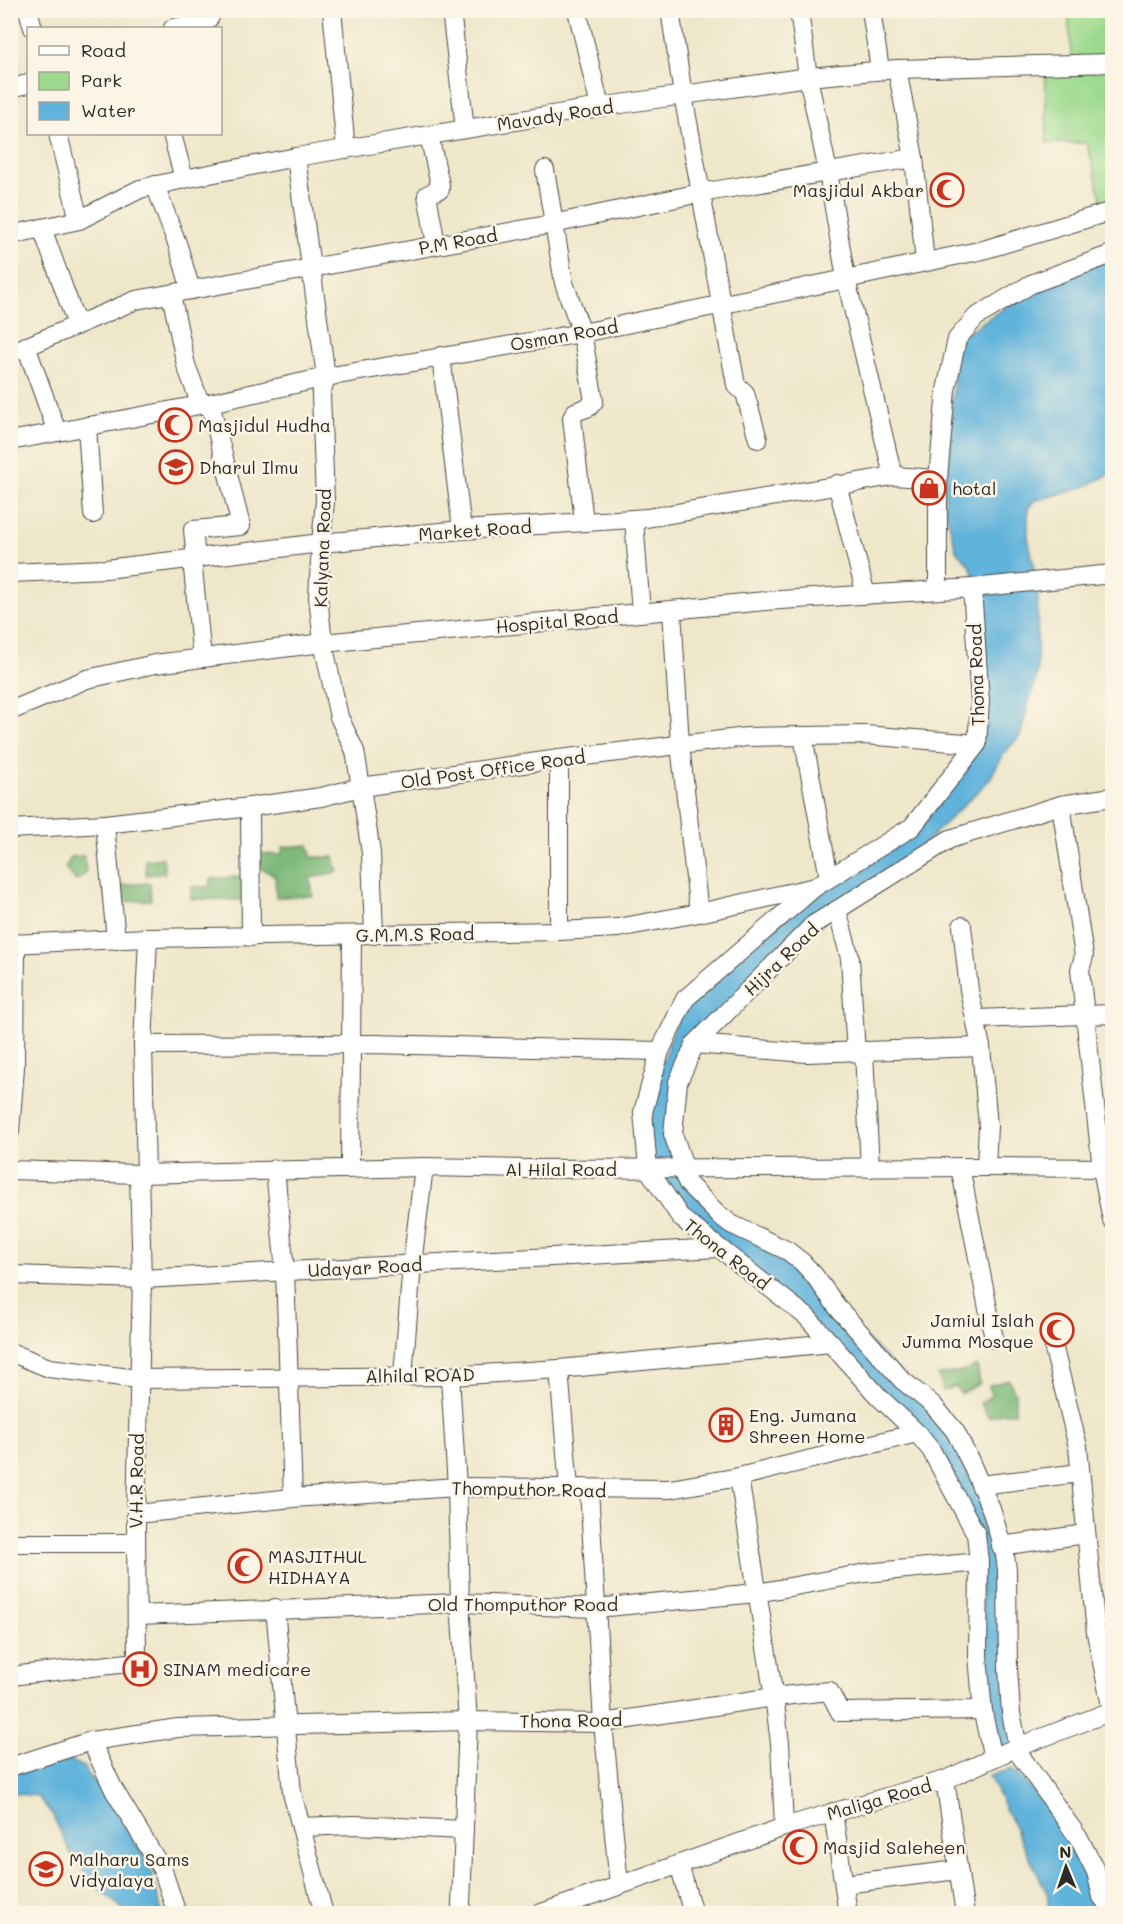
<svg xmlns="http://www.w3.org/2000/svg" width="1123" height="1924" font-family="Mali,sans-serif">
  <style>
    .green { fill: #9dda8f; stroke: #64825d; stroke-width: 1.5 }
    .forest { fill: #7eba7a; stroke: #547252; stroke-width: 1.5 }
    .water { fill: #60b3db; stroke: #466f83; stroke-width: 1.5 }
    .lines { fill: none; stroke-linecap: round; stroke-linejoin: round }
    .minor-casing { stroke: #484743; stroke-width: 20 }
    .minor { stroke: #fff; stroke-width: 18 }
    .labels { text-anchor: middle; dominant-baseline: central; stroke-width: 5; stroke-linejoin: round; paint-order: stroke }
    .street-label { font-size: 18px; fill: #2b2b2b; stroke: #fcf5e5 }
    .poi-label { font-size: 18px; fill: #2b2b2b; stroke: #fcf5e5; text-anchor: start }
  </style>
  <rect width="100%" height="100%" fill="#fcf5e5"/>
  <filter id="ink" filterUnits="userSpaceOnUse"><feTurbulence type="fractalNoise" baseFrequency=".0167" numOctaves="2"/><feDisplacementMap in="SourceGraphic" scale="12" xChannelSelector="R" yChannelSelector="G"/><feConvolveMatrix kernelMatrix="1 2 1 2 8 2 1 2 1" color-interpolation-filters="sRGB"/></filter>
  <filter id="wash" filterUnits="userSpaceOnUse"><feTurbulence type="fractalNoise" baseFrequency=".008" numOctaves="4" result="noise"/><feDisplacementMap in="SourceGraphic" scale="24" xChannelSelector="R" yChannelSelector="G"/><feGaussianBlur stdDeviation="1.35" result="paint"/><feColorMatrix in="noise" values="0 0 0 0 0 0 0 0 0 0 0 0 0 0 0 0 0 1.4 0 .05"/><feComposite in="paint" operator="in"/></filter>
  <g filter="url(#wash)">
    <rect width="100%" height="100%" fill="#eee7ca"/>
    <g class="green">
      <path d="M1068,11H1112V63L1072,64Z"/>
      <path d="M1112,66V211L1105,213L1087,143H1047L1045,71Z"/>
    </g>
    <g class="forest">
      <path d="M309,845L311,857H334L338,872L310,878L313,896L276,897L275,876L261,868L260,853L281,855L283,847Z"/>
      <path d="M84,856L86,873L76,881L65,868L71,857Z"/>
      <path d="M163,858L165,873L146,875L145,860Z"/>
      <path d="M246,876V900L191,899V887H209L211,879Z"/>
      <path d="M150,883L151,900L122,902L121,885Z"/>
      <path d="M977,1366L980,1383L961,1394L955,1386L943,1391L938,1375L960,1372Z"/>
      <path d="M1009,1380L1015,1393V1413H1002L989,1417L980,1403L991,1396L989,1385Z"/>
    </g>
    <g class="water">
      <path d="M1112,256V473L1084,487L1034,501L1028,508V537L1036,576L975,582L971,567L956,550L944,504L957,339L1015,301Z"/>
      <path d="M1038,587L1037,674L1020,736L1005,752L989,780L915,853L837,910L695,1044L672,1148L688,1184L773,1246L931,1403L996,1526L1016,1746L993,1758L979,1562L930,1449L828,1339L681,1218L648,1163L644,1116L683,1003L791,913L902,839L977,744L978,594Z"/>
      <path d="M65,1757L83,1767L112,1804L150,1867L162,1913H128L94,1885L70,1852L52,1814L37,1796L11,1793V1773L50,1766Z"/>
      <path d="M1012,1769L1080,1840L1106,1913H1048V1895L989,1776Z"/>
    </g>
  </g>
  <g filter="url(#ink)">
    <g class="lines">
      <g class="minor-casing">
        <g id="minor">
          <path d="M28,10L33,28"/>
          <path d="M332,10L346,149"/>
          <path d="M451,10L465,129"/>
          <path d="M577,10L600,107"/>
          <path d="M670,10L683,95L736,385L745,393L758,439"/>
          <path d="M799,10L808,77L828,172L846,279L893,476"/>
          <path d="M871,10L880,70"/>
          <path d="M173,28L206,22L210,17V10"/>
          <path d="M897,69L914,158L925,262"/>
          <path d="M10,88L28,84"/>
          <path d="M58,134L79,220"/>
          <path d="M172,134L184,179"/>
          <path d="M429,135L440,185V189L427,195L436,244"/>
          <path d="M296,157L326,377L321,394L325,501L321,543L318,597L323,643L339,717L355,751L361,787L371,853L374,935"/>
          <path d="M545,170L564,283L582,333L594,401L589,407L575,412L572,418L584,522"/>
          <path d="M155,185L178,246L191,290"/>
          <path d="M42,228L77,325"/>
          <path d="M10,235L79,220L140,189L184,179L296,157L600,107L808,77L897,69L1112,63"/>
          <path d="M171,294L186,365L201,405"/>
          <path d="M26,346L57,432"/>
          <path d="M10,351L23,348L136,300L553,224L700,193L914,158"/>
          <path d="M441,356L462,530"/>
          <path d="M87,426L93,514"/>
          <path d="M10,441L210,403L326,377L582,333L846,279L983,250L1112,211"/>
          <path d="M837,484L866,595"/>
          <path d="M634,519L641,613"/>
          <path d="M196,558L193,530L241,526L210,403"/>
          <path d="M192,559L202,658"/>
          <path d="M10,573L106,569L321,543L462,530L647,518L893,476L938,479"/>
          <path d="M972,588L980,702L977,744L912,827L815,887L685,999L660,1051L643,1112L648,1169L681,1218L807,1317L878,1396L917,1433L931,1450L976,1534L979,1562L978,1656L983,1713L993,1758"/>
          <path d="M938,590V479L946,390L957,339L976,317L1031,284L1112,254"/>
          <path d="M672,610L680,745L699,913"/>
          <path d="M10,711L87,679L155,664L323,643L765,601L972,588L1112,574"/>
          <path d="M803,736L829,878"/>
          <path d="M1061,805L1084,956L1080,970L1102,1169L1112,1220"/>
          <path d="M250,807L251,937"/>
          <path d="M105,824L116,940"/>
          <path d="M10,829L105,824L250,807L321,797L361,787L559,759L747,737L865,735L977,744"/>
          <path d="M837,910L850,958L856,1053"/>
          <path d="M962,926L969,990L981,1047L988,1126L986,1167"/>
          <path d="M559,931V759"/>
          <path d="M10,944L148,938L559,931L618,928L699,913L811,888"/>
          <path d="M976,1019L1112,1014"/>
          <path d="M695,1044L807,1053L981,1047"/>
          <path d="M143,1045L371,1044L660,1051"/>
          <path d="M864,1053L870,1168"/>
          <path d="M10,1131L15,1068L16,943"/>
          <path d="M350,1167L352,935"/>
          <path d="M960,1167L994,1339"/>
          <path d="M275,1169L285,1271L293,1498"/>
          <path d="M681,1169L688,1184L718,1214L731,1224L788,1251L802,1262L814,1275L838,1308L902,1380L933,1405L955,1431L970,1461L991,1509L1005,1555L1007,1570L1008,1668L1011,1713L1018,1747"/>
          <path d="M685,1169L673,1134L678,1082L695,1044L813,925L950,839L1061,805L1112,797"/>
          <path d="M10,1170L139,1174L424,1167L527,1169L986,1167L1112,1168"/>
          <path d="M146,1174L143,1045L148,938"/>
          <path d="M10,1275L142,1279L718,1248"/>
          <path d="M1054,1349L1078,1447L1096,1633L1112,1711"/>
          <path d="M10,1352L49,1368L138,1379L450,1376L559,1369L832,1343"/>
          <path d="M559,1369L569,1489"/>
          <path d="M403,1376L412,1264L424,1167"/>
          <path d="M450,1376L457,1487L460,1603L468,1721L461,1905L463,1914"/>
          <path d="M739,1477L775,1704L780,1743L784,1827"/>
          <path d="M980,1485L1080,1473"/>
          <path d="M589,1489L603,1723L619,1885"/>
          <path d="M136,1514L293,1498L457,1487L670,1489L739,1477L917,1433"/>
          <path d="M10,1543H136"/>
          <path d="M1001,1546L1086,1534"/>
          <path d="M275,1608L292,1793L324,1914"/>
          <path d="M137,1615L460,1603L596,1608L757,1593L866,1573L979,1562"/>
          <path d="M10,1676L137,1662L136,1514L142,1279L139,1174"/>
          <path d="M91,1741L114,1790L163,1871L177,1914"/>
          <path d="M1015,1748L1080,1840L1096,1872L1102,1897L1112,1909"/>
          <path d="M10,1767L91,1741L178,1728L468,1721L603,1723L774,1697L829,1691L840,1712L983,1710"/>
          <path d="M945,1780L965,1914"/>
          <path d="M833,1812L848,1914"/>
          <path d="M301,1827L354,1825L464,1830"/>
          <path d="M679,1864L693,1914"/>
          <path d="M844,1884L958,1870"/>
          <path d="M539,1914L784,1827L945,1780L1015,1748L1112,1711"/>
        </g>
      </g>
      <use href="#minor" class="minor"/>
    </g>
  </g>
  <defs>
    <g id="mosque-ring" transform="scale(1.725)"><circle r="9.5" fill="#fcf5e5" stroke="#c8321e" stroke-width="1.5"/><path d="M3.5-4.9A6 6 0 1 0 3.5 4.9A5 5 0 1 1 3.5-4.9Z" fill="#c8321e"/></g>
    <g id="school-ring" transform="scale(1.725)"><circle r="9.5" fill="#fcf5e5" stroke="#c8321e" stroke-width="1.5"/><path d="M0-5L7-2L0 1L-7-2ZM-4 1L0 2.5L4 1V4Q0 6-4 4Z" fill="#c8321e"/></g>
    <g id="shop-ring" transform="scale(1.725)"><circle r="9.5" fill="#fcf5e5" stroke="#c8321e" stroke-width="1.5"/><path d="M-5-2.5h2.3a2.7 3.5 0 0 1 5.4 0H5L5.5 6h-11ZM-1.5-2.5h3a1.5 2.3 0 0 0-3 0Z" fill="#c8321e"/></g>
    <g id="building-ring" transform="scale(1.725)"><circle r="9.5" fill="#fcf5e5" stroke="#c8321e" stroke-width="1.5"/><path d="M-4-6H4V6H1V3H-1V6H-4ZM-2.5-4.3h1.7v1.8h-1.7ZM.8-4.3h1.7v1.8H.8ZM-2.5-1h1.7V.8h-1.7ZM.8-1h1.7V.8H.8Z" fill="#c8321e"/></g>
    <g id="hospital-ring" transform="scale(1.725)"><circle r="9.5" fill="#fcf5e5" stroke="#c8321e" stroke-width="1.5"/><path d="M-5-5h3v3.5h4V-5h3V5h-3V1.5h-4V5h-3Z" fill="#c8321e"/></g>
  </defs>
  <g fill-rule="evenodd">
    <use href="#mosque-ring" x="947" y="190"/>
    <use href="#mosque-ring" x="175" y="425"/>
    <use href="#school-ring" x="176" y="467"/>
    <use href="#shop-ring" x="929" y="488"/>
    <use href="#mosque-ring" x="1057" y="1330"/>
    <use href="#building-ring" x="726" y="1425"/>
    <use href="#mosque-ring" x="245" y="1566"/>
    <use href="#hospital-ring" x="140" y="1669"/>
    <use href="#mosque-ring" x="800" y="1847"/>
    <use href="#school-ring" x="46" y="1869"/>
  </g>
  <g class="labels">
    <g class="street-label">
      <text transform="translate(555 115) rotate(-9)">Mavady Road</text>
      <text transform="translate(458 241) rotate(-10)">P.M Road</text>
      <text transform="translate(564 335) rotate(-10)">Osman Road</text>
      <text transform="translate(475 530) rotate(-4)">Market Road</text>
      <text transform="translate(322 548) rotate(-88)">Kalyana Road</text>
      <text transform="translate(557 621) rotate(-5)">Hospital Road</text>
      <text transform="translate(976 675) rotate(-92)">Thona Road</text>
      <text transform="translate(493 769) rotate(-8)">Old Post Office Road</text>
      <text transform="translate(415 934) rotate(-1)">G.M.M.S Road</text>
      <text transform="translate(781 959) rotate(-44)">Hijra Road</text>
      <text x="561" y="1169">Al Hilal Road</text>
      <text transform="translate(727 1254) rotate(38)">Thona Road</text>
      <text transform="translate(365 1267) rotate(-3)">Udayar Road</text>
      <text transform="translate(420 1375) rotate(-1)">Alhilal ROAD</text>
      <text transform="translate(136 1481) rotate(-89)">V.H.R Road</text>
      <text transform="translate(529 1489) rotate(1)">Thomputhor Road</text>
      <text x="523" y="1604">Old Thomputhor Road</text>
      <text transform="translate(571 1720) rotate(-1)">Thona Road</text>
      <text transform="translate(879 1799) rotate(-16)">Maliga Road</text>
    </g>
    <g class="poi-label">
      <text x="924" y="190" text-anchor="end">Masjidul Akbar</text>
      <text x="198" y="425">Masjidul Hudha</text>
      <text x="199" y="467">Dharul Ilmu</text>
      <text x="952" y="488">hotal</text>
      <text x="1034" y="1320" text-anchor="end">Jamiul Islah<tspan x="1034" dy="21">Jumma Mosque</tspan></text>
      <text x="749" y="1415">Eng. Jumana<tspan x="749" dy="21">Shreen Home</tspan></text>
      <text x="268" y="1556">MASJITHUL<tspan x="268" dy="21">HIDHAYA</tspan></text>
      <text x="163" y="1669">SINAM medicare</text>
      <text x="823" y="1847">Masjid Saleheen</text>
      <text x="69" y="1859">Malharu Sams<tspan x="69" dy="21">Vidyalaya</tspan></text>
    </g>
  </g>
  <rect width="1123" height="1924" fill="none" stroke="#fcf5e5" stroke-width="36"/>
  <rect x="27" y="27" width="195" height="108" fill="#fcf5e5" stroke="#a8a49b" stroke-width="1.5"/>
  <rect x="39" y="46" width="30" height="9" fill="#ffffff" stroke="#a8a49b" stroke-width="1.5"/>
  <text x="81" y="57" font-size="18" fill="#2b2b2b">Road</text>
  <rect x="39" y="72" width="30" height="18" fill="#9dda8f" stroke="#a8a49b" stroke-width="1.5"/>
  <text x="81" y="87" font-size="18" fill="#2b2b2b">Park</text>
  <rect x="39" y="102" width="30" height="18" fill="#60b3db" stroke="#a8a49b" stroke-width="1.5"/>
  <text x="81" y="117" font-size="18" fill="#2b2b2b">Water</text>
  <g transform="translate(1066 1867) rotate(358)" stroke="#fcf5e5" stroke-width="4.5" paint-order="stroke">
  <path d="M0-4.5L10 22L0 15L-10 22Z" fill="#2b2b2b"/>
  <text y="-9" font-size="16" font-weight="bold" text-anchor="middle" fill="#2b2b2b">N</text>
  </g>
</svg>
